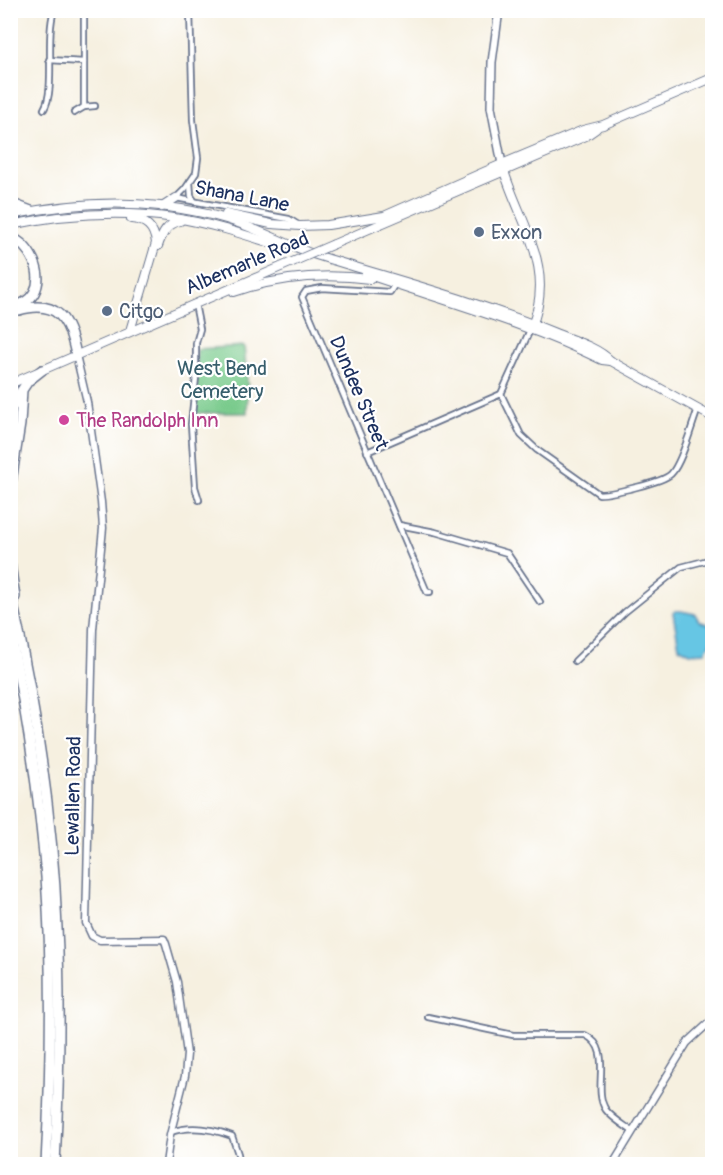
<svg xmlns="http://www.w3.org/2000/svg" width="723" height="1175" font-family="Pangolin,sans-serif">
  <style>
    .green { fill: #78ca8b; stroke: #4a7c74; stroke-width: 1.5 }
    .water { fill: #66c6e4; stroke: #407aa1; stroke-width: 1.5 }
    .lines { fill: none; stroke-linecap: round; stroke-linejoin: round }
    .minor-casing { stroke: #68738c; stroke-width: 8 }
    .tertiary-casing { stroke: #68738c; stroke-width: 9 }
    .secondary-casing { stroke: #68738c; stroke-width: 10 }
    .primary-casing { stroke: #68738c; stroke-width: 10 }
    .motorway-casing { stroke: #68738c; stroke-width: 12 }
    .minor { stroke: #fff; stroke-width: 4.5 }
    .tertiary { stroke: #fff; stroke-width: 6 }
    .secondary { stroke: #fff; stroke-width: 7 }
    .primary { stroke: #fff; stroke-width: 8 }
    .motorway { stroke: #fff; stroke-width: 9 }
    .primary-bridge-casing { stroke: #68738c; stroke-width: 10; stroke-linecap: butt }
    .primary-bridge { stroke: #fff; stroke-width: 8 }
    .service-dot { fill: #5c6f8a; stroke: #fff; stroke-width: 2 }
    .hotel-dot { fill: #d1479c; stroke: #fff; stroke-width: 2 }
    .labels { text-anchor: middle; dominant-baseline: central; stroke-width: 4.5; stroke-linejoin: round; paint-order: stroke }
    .street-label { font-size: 20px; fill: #1b2f5e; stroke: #fff }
    .service-label { font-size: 20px; fill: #4e5e75; stroke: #fff; text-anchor: start }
    .park-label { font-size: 20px; fill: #375e6c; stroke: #fff }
    .hotel-label { font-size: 20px; fill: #b23c85; stroke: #fff; text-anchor: start }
  </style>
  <rect width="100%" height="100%" fill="#fff"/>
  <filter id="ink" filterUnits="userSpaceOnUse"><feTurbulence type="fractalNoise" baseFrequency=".0167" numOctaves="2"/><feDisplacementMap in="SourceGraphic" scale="12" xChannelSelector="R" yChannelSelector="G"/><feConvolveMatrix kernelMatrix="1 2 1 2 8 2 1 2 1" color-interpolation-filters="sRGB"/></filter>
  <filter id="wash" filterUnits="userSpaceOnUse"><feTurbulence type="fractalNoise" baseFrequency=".008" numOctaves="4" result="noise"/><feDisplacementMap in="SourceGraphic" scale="24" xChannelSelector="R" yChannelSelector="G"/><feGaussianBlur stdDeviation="1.35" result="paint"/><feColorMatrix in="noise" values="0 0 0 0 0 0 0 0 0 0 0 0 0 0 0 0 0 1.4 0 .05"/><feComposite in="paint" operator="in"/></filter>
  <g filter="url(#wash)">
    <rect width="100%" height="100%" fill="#f6f0e0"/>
    <path class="green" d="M244,346L248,390L247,413H196L197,349Z"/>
    <path class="water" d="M675,611H681L695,614L699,621L712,626V639L705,652L690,653L679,647L673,613Z"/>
  </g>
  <g filter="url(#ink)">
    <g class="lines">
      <g class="minor-casing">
        <g id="minor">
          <path d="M74,11L84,13L91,10"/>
          <path d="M49,60L84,62"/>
          <path d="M84,107V13"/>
          <path d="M44,109C56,90 45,39 54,10"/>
          <path d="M74,113L84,107L95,106"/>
          <path d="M190,182L191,196L195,202"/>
          <path d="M176,198L185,189L196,173L198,158L193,120L190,10"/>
          <path d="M176,198L289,219L300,226"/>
          <path d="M395,284L390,292L322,288L306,291L302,297L427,592H430"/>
          <path d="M195,304L200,329L196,343V377L191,424L195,487L199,500"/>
          <path d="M501,394L521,435L537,450L599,494C612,494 663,482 671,474C682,463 692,424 698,409"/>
          <path d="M501,394L530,330"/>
          <path d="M367,452L501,394"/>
          <path d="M399,525L435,532L507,553L540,602"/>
          <path d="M575,661L625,612L681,567L712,559"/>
          <path d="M428,1017L513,1035H585C615,1049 591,1088 606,1110C612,1118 624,1125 632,1131"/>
          <path d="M171,1132C191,1125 213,1129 232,1136L238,1154L239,1164"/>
        </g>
      </g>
      <g class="tertiary-casing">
        <g id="tertiary">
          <path d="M76,355L87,402L101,502L103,528L93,629L86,923L92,936L100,940L164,939L166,944L177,982L187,1054L185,1076L170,1135L166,1164"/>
          <path d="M613,1164L687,1043L712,1020"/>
        </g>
      </g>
      <g class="secondary-casing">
        <path id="secondary" d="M499,10L492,62L491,107L502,164"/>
      </g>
      <g class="primary-casing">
        <g id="primary">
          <path d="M503,168C520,224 557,268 531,328"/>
          <path d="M162,207L176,198"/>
          <path d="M226,214L271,224L300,226L328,225L384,216L502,164L583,130L603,125L712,78"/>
          <path d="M10,215C59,205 111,200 160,206C184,209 209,213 232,221C261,230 287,245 316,255C396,280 477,301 555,333C573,340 597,347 611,361L712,417"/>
          <path d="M10,225C64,214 120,210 174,218C210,223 246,235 280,246"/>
          <path d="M334,244L586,136L596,129"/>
          <path d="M158,246C162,234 167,224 180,221"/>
          <path d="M366,274C445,301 527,323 602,360L611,361"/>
          <path d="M234,292C278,277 324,273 370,279"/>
          <path d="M130,331L156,243C154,227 146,220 131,219"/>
          <path d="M10,384L290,263"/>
        </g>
      </g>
      <g class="motorway-casing">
        <g id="motorway">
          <path d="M10,203L31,211"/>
          <path d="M10,237C30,245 45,273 34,293C29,302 19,306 10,309"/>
          <path d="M19,310C58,299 69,319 76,355"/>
          <path d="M11,384L18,405"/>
          <path d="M10,488L20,424L22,390L28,381L42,370"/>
          <path d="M10,564L15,597"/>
          <path d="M10,591C35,702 53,815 57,928C61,1007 59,1086 55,1164"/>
          <path d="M10,632C27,713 39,794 46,877C53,972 51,1069 46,1164"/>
        </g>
      </g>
      <use href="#minor" class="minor"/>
      <use href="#tertiary" class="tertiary"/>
      <use href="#secondary" class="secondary"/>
      <use href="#primary" class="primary"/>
      <use href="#motorway" class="motorway"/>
      <g class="primary-bridge-casing">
        <path id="primary-bridge" d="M290,263L334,244"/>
      </g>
      <use href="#primary-bridge" class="primary-bridge"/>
    </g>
  </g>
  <g class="service-dot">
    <circle cx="479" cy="232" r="6"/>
    <circle cx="107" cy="311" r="6"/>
  </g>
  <circle class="hotel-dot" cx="64" cy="420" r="6"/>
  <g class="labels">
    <g class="street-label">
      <text transform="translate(242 196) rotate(11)">Shana Lane</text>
      <text transform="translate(247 263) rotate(-23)">Albemarle Road</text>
      <text transform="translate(359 393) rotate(67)">Dundee Street</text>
      <text transform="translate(73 796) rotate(-89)">Lewallen Road</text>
    </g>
    <g class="service-label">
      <text x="491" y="232">Exxon</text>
      <text x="119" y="311">Citgo</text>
    </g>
    <g class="park-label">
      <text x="222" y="368">West Bend<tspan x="222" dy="23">Cemetery</tspan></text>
    </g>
    <g class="hotel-label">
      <text x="76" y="420">The Randolph Inn</text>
    </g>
  </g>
  <rect width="723" height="1175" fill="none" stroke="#fff" stroke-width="36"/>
</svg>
